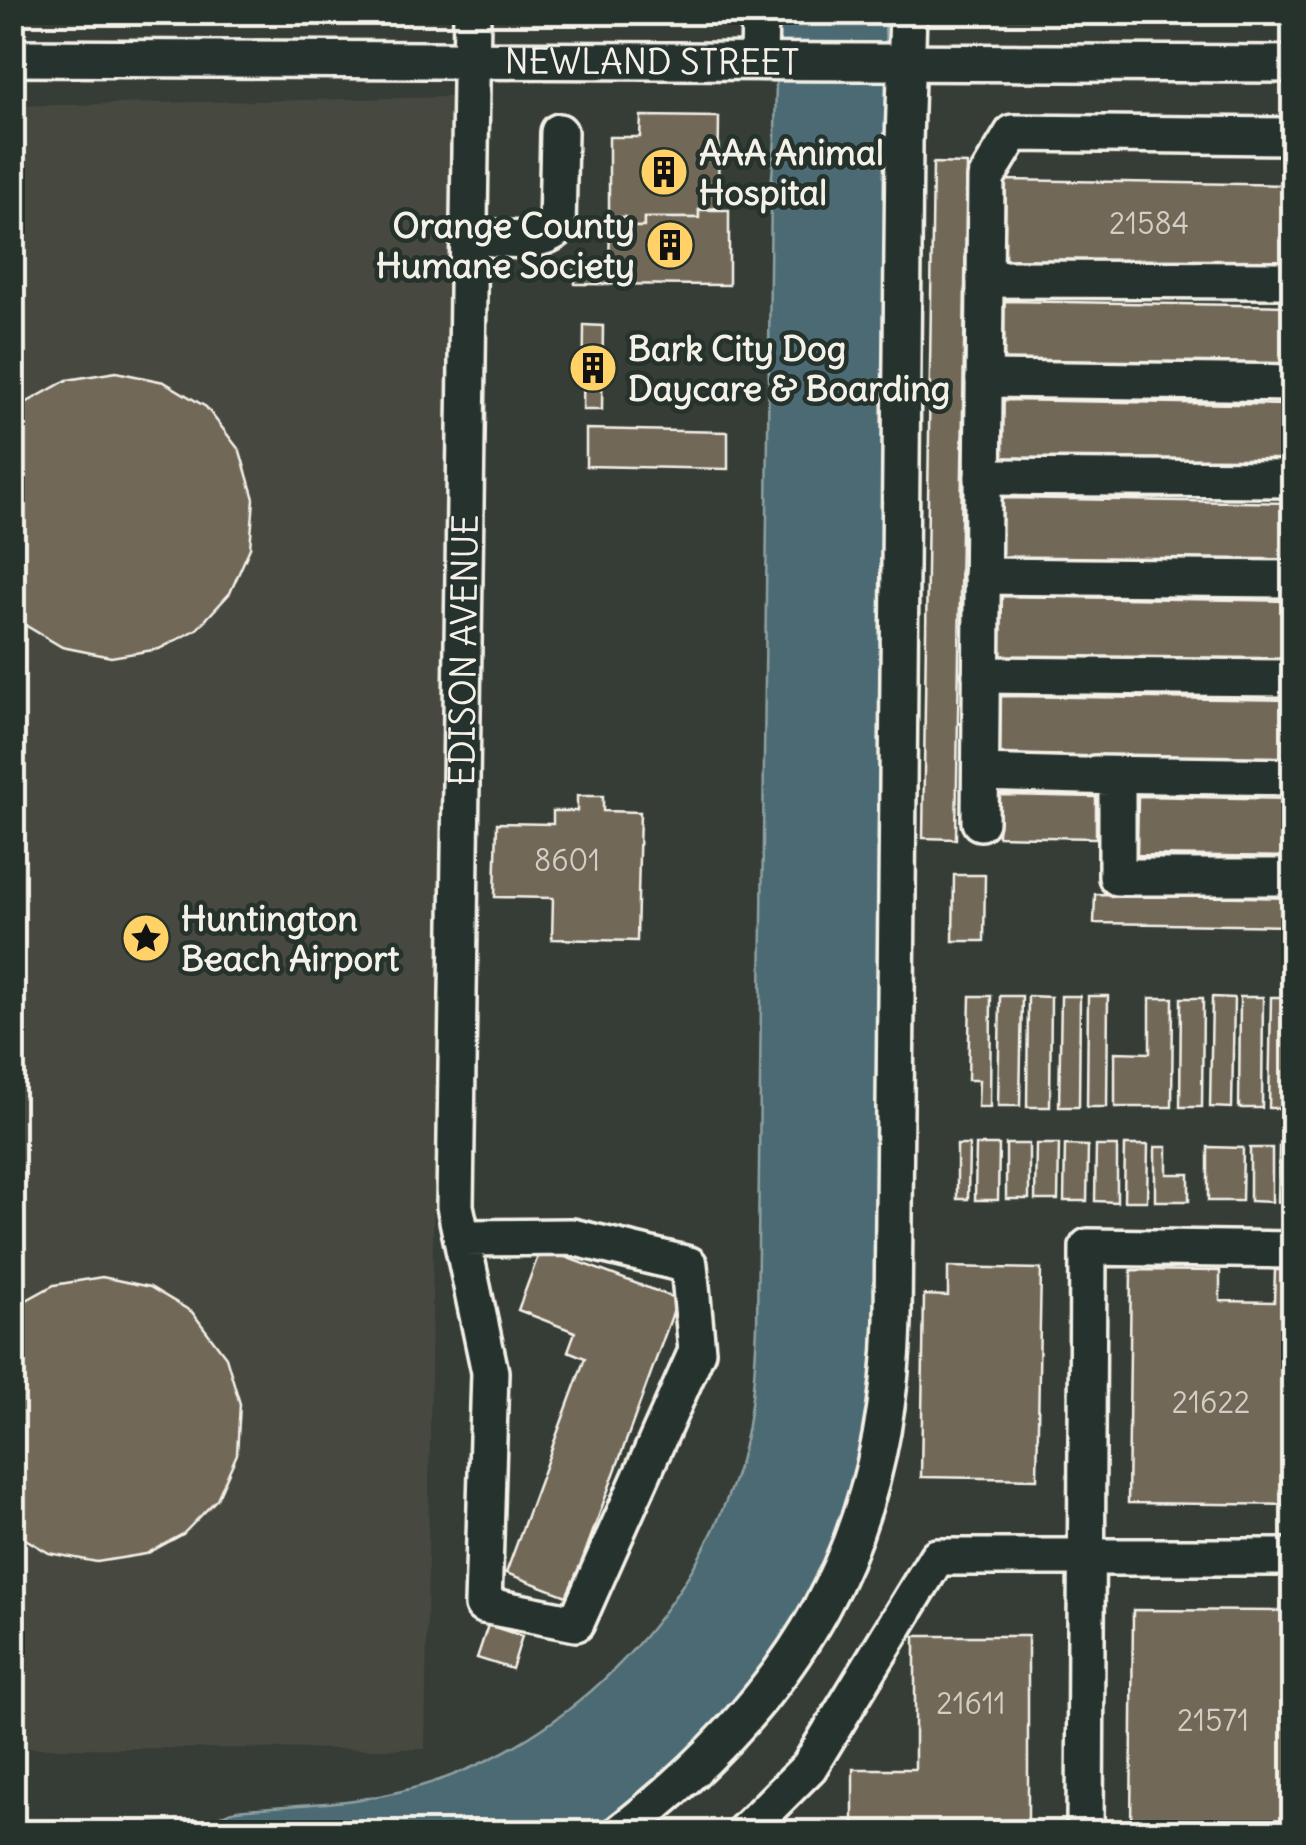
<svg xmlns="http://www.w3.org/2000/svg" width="1306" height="1845" font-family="Delius,sans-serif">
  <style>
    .built { fill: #474a40 }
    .green { fill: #56755e; stroke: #a5b3a3; stroke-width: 2.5 }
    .water { fill: #4c6a73; stroke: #8fa0a2; stroke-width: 2.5 }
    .building { fill: #716759; stroke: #f4f1e8; stroke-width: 2.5 }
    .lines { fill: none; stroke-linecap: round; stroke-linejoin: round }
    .minor-casing { stroke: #f4f1e8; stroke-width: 42 }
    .minor { stroke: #26332d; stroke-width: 35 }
    .labels { text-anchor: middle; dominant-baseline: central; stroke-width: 9; stroke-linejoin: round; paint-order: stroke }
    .number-label { font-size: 30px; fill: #d3cec4 }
    .street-label { font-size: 35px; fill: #f4f1e8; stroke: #26332d }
    .poi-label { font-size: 35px; font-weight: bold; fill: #f4f1e8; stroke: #26332d; text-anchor: start }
  </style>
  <rect width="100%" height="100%" fill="#353d36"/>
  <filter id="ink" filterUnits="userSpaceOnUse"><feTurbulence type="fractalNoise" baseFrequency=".01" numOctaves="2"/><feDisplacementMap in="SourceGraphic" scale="20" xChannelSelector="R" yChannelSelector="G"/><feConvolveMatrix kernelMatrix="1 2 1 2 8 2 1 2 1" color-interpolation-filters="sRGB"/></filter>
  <g filter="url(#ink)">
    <path class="built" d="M451,97L425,1749L13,1748L12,106Z"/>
    <path class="green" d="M939,13L1293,12L1294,19L939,18Z"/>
    <path class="water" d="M777,13H885L888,187L876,1335L871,1410L839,1537L809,1601L738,1709L640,1802L594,1832H13V1828C50,1826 88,1823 126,1823C151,1822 178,1827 202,1824C215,1822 224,1811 237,1810C292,1804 348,1805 402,1791C563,1752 693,1617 740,1461C752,1418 755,1371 757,1326L771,189L775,138Z"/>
    <g class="building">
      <path d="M641,116L719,117L718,208L699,210V218H644V227H625V217H609V137H640Z"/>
      <path d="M933,163L967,164L956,839L923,838Z"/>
      <path d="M1006,180L1294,185V266L1004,262Z"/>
      <path d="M699,210H729V285L575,284V265L609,262L610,227H644V218H699Z"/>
      <path d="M1004,301L1294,306V365L1004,361Z"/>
      <path d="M584,325L603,326L602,410H583Z"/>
      <path d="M116,372L164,382L206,407L240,451L254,499L250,548L230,593L197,629L159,649L111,657L62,647L20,622L12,612V417L24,404L67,380Z"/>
      <path d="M1003,400L1294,405V464L1001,459Z"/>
      <path d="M586,429L728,432V469L586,466Z"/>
      <path d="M1002,498L1294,503V562L1001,557Z"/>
      <path d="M1001,596L1294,601V661L1000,656Z"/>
      <path d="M999,696L1294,700V759L998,755Z"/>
      <path d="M999,795L1096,797V838L998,836Z"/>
      <path d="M577,796H603V811L640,812L637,941L552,939L553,898L495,897L497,823L553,824V811H577Z"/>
      <path d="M1138,796L1294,799V857L1137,855Z"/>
      <path d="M954,875H985L984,941H953Z"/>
      <path d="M1095,894L1294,898V926L1094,923Z"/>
      <path d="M970,996H991L990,1107H978L979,1080H968Z"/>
      <path d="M1000,996H1022L1020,1106H998Z"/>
      <path d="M1028,996L1051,997L1050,1107H1027Z"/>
      <path d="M1061,996H1080L1079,1107H1059Z"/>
      <path d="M1088,996H1108L1107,1107H1087Z"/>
      <path d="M1212,997L1234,998L1232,1108L1210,1107Z"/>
      <path d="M1240,997H1263L1262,1108H1239Z"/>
      <path d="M1271,997H1292L1291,1108H1269Z"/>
      <path d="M1150,998H1173L1172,1107H1115V1052L1150,1053Z"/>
      <path d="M1181,998H1203L1202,1107H1180Z"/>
      <rect x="1006" y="1144" width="23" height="55"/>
      <path d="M1036,1144H1059L1058,1200H1035Z"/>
      <path d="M957,1145H969L968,1199H957Z"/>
      <path d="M976,1145H999L998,1200H975Z"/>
      <path d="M1065,1145L1088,1146L1087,1201H1064Z"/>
      <path d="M1125,1145H1148L1147,1201H1124Z"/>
      <path d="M1096,1146H1117V1202L1095,1201Z"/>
      <path d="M1279,1146L1294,1147V1202H1278Z"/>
      <path d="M1155,1147H1167V1174H1189V1201H1155Z"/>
      <path d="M1208,1147L1243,1148L1242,1201H1208Z"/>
      <path d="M1250,1148H1272V1202L1250,1201Z"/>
      <path d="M541,1248L678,1299L569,1597L506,1573L585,1358L568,1351L575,1332L518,1310Z"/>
      <path d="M948,1267L1041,1269L1037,1479L921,1477L924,1295L948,1296Z"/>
      <path d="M1131,1270L1220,1271V1301L1274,1302L1275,1270H1294V1505L1128,1503Z"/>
      <path d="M102,1277L150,1287L192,1312L226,1357L240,1404L237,1454L217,1499L183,1534L146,1554L97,1562L49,1553L12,1531V1308L54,1285Z"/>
      <path d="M1133,1610L1294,1611V1830L1131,1829Z"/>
      <path d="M488,1625L522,1636L512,1669L477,1658Z"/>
      <path d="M915,1636H1028V1832H817V1830H853V1769H915Z"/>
    </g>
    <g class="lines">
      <g class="minor-casing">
        <g id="minor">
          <path id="s1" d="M12,58L1294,64"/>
          <path d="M759,60L760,12"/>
          <path d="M469,236C496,237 535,247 557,229L559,132"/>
          <path d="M985,279L1294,280"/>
          <path d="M984,379L1294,383"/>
          <path d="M983,477L1294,479"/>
          <path d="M982,576L1294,579"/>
          <path d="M981,675L1294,678"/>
          <path d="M981,773L1117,777V877H1294"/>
          <path d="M1095,774L1294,777"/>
          <path d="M980,822L986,178L1013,133L1294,136"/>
          <path id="s2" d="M462,1238L572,1237L689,1265L697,1351L576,1623L483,1605L490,1372L455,1206L472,12"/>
          <path d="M621,1832C795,1697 887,1545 893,1321L904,143L908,12"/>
          <path d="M744,1832L809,1767L937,1557H1294"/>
          <path d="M1085,1832L1088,1247L1294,1250"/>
        </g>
      </g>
      <use href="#minor" class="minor"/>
    </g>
  </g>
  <defs>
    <g id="building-disc" transform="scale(2.5)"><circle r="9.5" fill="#ffd166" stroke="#26332d"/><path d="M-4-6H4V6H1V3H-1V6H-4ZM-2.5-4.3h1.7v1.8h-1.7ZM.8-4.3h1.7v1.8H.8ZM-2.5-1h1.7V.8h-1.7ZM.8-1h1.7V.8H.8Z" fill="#111"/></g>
    <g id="sight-disc" transform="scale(2.5)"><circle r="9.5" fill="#ffd166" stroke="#26332d"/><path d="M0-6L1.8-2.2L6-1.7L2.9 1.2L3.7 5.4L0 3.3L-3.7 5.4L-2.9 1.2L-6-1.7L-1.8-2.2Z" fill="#111"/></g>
  </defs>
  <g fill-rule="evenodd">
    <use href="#building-disc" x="664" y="172"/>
    <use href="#building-disc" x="670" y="245"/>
    <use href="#building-disc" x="593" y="368"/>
    <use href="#sight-disc" x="146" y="938"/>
  </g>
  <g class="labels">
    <g class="number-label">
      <text x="1149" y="223">21584</text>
      <text x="567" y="860">8601</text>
      <text x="1211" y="1402">21622</text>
      <text x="971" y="1703">21611</text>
      <text x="1213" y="1720">21571</text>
    </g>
    <g class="street-label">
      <text stroke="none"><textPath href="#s1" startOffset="640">NEWLAND STREET</textPath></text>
      <text stroke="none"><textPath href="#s2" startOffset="1668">EDISON AVENUE</textPath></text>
    </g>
    <g class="poi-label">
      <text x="699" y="152">AAA Animal<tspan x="699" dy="40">Hospital</tspan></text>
      <text x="635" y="225" text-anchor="end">Orange County<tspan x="635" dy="40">Humane Society</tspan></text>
      <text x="628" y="348">Bark City Dog<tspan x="628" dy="40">Daycare &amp; Boarding</tspan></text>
      <text x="181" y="918">Huntington<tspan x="181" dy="40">Beach Airport</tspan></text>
    </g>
  </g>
  <rect width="1306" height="1845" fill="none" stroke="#26332d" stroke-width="50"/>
  <rect x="25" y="25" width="1256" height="1795" fill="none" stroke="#f4f1e8" stroke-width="4" filter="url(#ink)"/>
</svg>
